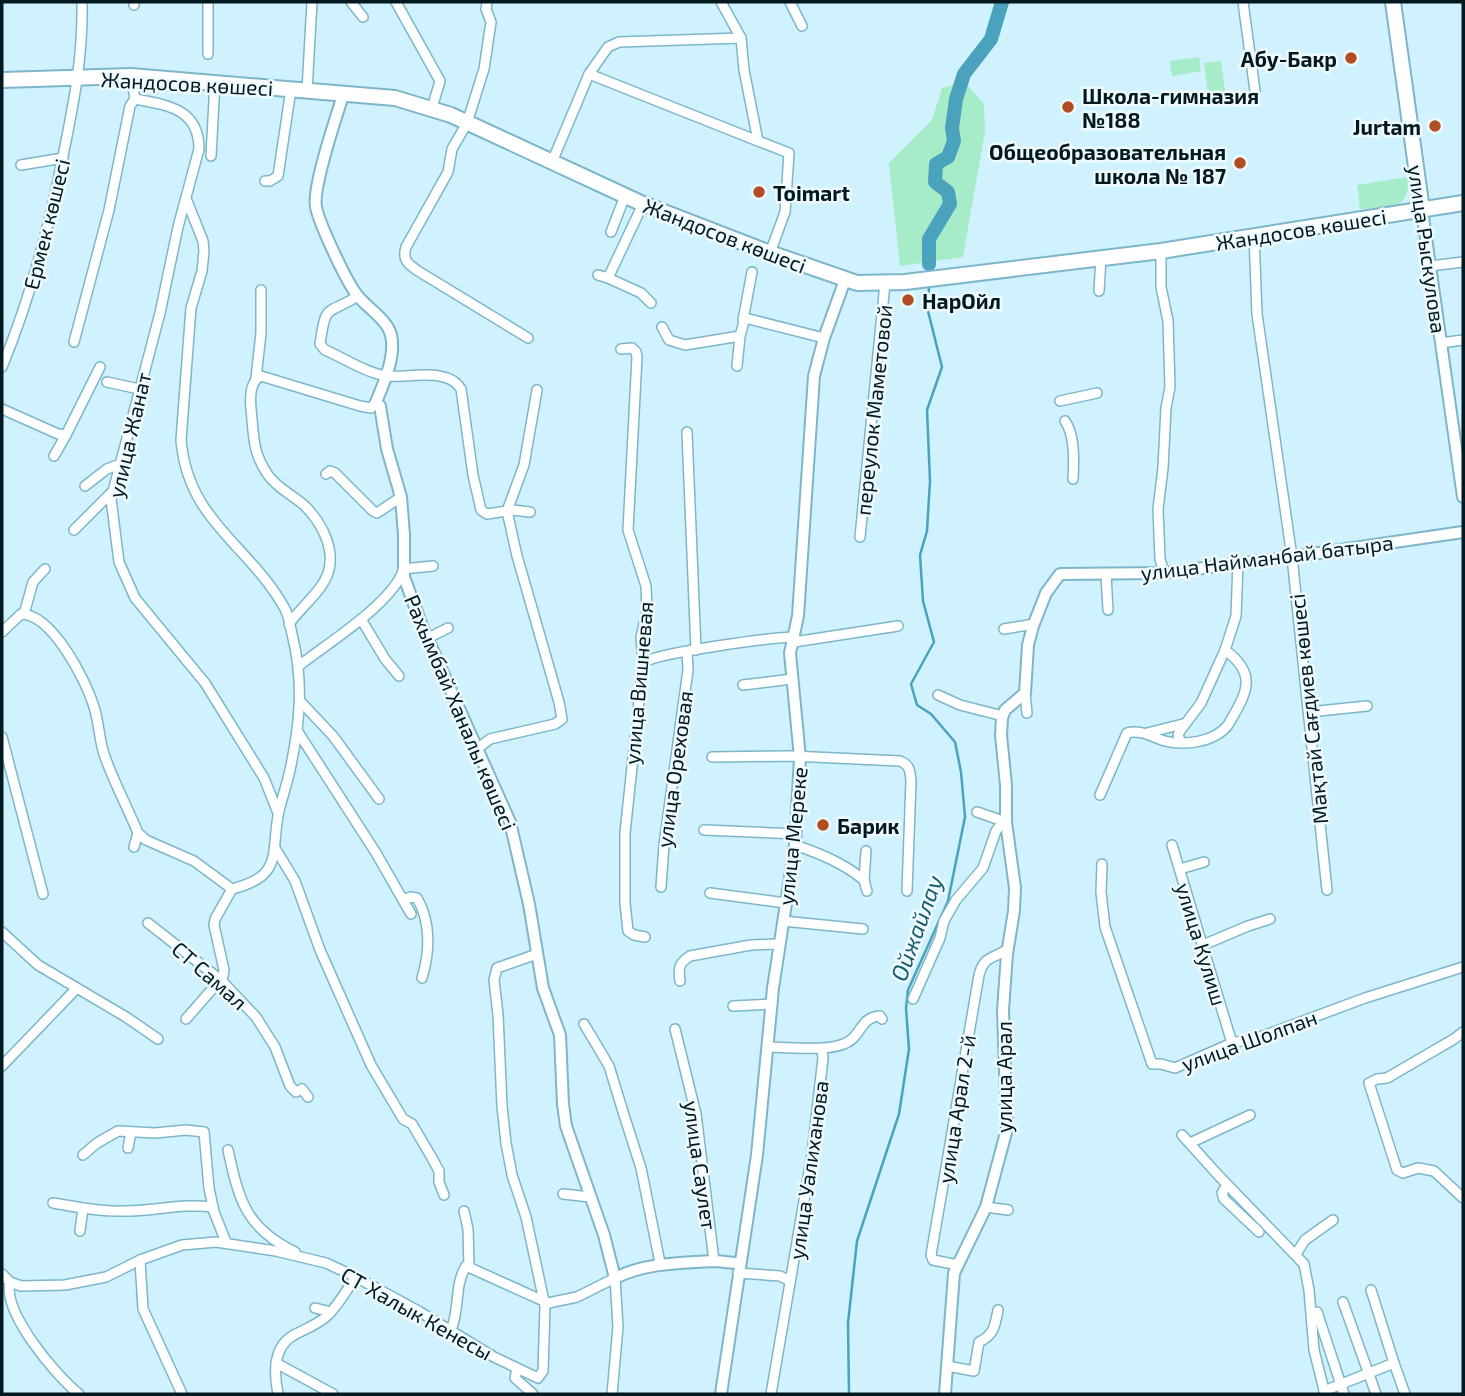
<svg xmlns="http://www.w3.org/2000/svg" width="1465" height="1396" font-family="'Exo 2',sans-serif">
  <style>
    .green { fill: #a7ecc8 }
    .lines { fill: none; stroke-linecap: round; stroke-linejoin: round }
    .stream { stroke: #4ba2bd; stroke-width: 2.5 }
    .river { stroke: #4ba2bd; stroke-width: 14 }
    .minor-casing { stroke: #7db6ca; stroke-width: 12 }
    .tertiary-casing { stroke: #7db6ca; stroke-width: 14 }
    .primary-casing { stroke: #7db6ca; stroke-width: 18 }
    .minor { stroke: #fff; stroke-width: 9 }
    .tertiary { stroke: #fff; stroke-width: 10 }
    .primary { stroke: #fff; stroke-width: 14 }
    .poi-dot { fill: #b24c22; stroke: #effafe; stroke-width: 2.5 }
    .labels { text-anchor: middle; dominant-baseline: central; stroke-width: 5; stroke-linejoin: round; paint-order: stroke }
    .poi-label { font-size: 21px; font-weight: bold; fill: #021920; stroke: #effafe; text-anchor: start }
    .street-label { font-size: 21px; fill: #021920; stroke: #effafe }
    .water-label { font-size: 23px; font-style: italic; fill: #175d71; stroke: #effafe }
  </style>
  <rect width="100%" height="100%" fill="#cff2fe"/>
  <g class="green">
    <path d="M1199,57L1201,71L1172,76L1170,61Z"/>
    <path d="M1221,61L1225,91L1208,93L1204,63Z"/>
    <path d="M953,85L968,86L984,104L985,131L963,257L900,266L889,163L932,120L942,88Z"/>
    <path d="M1408,177C1411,212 1386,207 1360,209L1357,185Z"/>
  </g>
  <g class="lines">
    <path class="stream" d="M849,1394L848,1323L857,1241L899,1114L909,1049L906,1008L908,990L948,901L965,817L961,772L955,742L931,714L917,705L911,684L934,642L923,601L920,555L927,531L930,481L927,410L942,367L928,311L929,286"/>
    <path class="river" d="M929,264V239L950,204L948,192L935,182L936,164L948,157L954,141L952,128L956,99L964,74L991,39L1002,2"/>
    <g class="minor-casing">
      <g id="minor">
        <path d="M208,2V54"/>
        <path d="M351,2L363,17"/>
        <path d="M396,2L440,81L432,108"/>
        <path d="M487,2L486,9L491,22L484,69L467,123L452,149L448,172L406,247C402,260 408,264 418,271L528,338"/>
        <path d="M721,2L741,38L744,70L758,141L789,153L785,212L770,253"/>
        <path d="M790,2L802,26"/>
        <path d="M1243,2L1255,91"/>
        <path d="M134,5V2"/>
        <path d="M589,74L608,47L619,42L741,38"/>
        <path d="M307,91L312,2"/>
        <path d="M135,99C166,105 199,108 199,149L178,227L160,313L111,499L119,562L135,598L205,683L264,778L278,813"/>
        <path d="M211,156L215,81"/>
        <path d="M552,162L589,74L758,141"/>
        <path d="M21,165L63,158"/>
        <path d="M265,181H270L278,176L291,89"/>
        <path d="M643,204L608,278L641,293L651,303"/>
        <path d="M611,232L625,196"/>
        <path d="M1254,235L1257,314L1292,557L1327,890"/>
        <path d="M1161,251V287L1168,321L1170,387L1166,408L1163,468L1158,509L1160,559L1164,573"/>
        <path d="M1430,266L1463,262"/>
        <path d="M598,275L608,278"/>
        <path d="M1099,291L1101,258"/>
        <path d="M358,296C326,316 326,302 320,344L325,350C344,358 366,373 387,376C409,378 448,367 461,389L473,475L481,510L487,514L513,510L530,512"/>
        <path d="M743,320L752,272"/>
        <path d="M662,327L669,340L685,345L740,336"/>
        <path d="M74,342L109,210L130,106L135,99L131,76"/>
        <path d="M1441,343L1463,340"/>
        <path d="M621,349L632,348L636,352L637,357L628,530L646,586L647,611L641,637L643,663L625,833V903L628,931L634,935L645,937"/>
        <path d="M737,366L740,336L745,318L824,338"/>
        <path d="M2,367C30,299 49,228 63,156C74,102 83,57 82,2"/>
        <path d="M256,378L261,333V290"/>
        <path d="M107,382L139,389"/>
        <path d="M1060,401L1097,393"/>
        <path d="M2,409L58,434L66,435L100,367"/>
        <path d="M1065,421C1075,435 1074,461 1073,479"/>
        <path d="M687,432L696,650"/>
        <path d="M54,456L66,435"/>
        <path d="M326,474L330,471L335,473L373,511L377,513L401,497"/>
        <path d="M85,486L107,469L120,464"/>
        <path d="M74,530L111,493"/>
        <path d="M860,537L885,283"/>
        <path d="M403,569L433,566"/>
        <path d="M1106,574L1108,610"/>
        <path d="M24,614L33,582L45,569"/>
        <path d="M361,619L385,659L399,676"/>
        <path d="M289,624C302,605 329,587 330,563C332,542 319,520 305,506C293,495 278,489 268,475C252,452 254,436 251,409C250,398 250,381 261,376L360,406L371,408L376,402"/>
        <path d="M1004,629L1034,624"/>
        <path d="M2,632L21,614C52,614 86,680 94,707C99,722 99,739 104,754C113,781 127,806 138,833L146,840L194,861L232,889C285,876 270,852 279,811C282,798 287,784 290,770C300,724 304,681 292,634C290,626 289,616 285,609C250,545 188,522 181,440L191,308L202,271L204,251L203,241L187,201"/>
        <path d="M428,638L448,628"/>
        <path d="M794,642L898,626"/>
        <path d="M643,663C654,653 775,637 795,637"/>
        <path d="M300,665C328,643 391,604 403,571"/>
        <path d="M743,685L792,679"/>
        <path d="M1025,693L1027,713"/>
        <path d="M938,695L960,705L1003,716"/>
        <path d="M300,701L333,736L379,799"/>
        <path d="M1309,712L1367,706"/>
        <path d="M298,732L376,853L411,914"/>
        <path d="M1147,733L1183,724"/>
        <path d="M2,737L43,894"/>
        <path d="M1181,743L1178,735L1180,731L1201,703L1225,650"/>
        <path d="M477,749L490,739L555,724L562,719L559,702L517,556L507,511L524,465L537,390"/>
        <path d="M712,757L792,756L900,761C910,765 910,771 911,781L907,891"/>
        <path d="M1100,795L1127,733C1140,729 1152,737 1165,741C1185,746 1215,742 1228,725C1246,694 1259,675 1225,650L1236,616L1238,564"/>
        <path d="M977,812L1006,822"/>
        <path d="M704,830L796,834"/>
        <path d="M795,845C821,854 843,863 864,880L867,891"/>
        <path d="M1172,845L1232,1043"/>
        <path d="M134,847L138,833"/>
        <path d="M275,848L295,881L320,950L371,1065L403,1119L412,1124L432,1158L439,1171V1182L444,1195"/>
        <path d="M1102,864L1101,892L1105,927L1152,1064H1161L1175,1068L1232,1043L1260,1037L1365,998L1463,967"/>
        <path d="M1180,869L1204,862"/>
        <path d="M864,880L866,851"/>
        <path d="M661,887L664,845L688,670L687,652"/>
        <path d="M710,893L786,903"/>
        <path d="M404,900L410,897L417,898C431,922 430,952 422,978"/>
        <path d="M783,921L863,929"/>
        <path d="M148,923L222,981L256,1017L275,1047L290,1086L296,1092L302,1089L308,1097"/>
        <path d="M2,932L38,965L126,1017L158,1039"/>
        <path d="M1203,945L1248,926L1270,919"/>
        <path d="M680,981C678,968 679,963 690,956L751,945L779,944"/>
        <path d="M913,999L940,938L944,921L956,900L983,868L996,831L1001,824L1006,822"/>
        <path d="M733,1006L772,1004"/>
        <path d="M186,1019L214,987L222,981L224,970L214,925L215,919L232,889"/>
        <path d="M584,1024L609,1066L624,1115L641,1168L660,1263"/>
        <path d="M675,1029L696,1114L714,1261"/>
        <path d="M1463,1032L1454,1039L1387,1078L1377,1079L1369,1083L1397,1170L1403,1173L1418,1168L1434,1171L1463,1198"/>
        <path d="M768,1047C791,1047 827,1052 846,1043C861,1037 860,1017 880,1016L882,1019"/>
        <path d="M2,1066L76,989"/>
        <path d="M1182,1135L1218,1175L1304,1264L1309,1290L1314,1350L1325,1394"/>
        <path d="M1190,1143L1250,1115"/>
        <path d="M128,1148L131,1132"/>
        <path d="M228,1150C239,1201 246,1228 295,1252"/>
        <path d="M83,1155L97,1143L118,1131L155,1133L186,1130L204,1132L209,1188L214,1212L226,1242"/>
        <path d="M1227,1185L1222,1193L1224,1199L1259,1232"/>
        <path d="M563,1194L590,1197"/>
        <path d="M53,1203C77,1207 101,1212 125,1211C154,1211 184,1203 213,1207"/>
        <path d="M986,1207L1008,1210"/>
        <path d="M464,1211L468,1229L469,1267"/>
        <path d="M80,1231L83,1208"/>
        <path d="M1296,1254L1305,1240L1333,1220"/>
        <path d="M140,1260L143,1309L182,1394"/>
        <path d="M958,1265L933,1260L931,1255L979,975C984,955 994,959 1008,949"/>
        <path d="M738,1273L780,1276L790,1281"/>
        <path d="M2,1274L10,1282L21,1286L65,1285L106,1277L140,1260L182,1245L216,1242L276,1251L326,1263L356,1277L420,1312L494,1357L538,1378L543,1371L545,1306L526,1217L512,1175L506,1143L502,1106L498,1015L494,980L497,968L537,954"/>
        <path d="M10,1282C2,1312 56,1376 79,1394"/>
        <path d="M1343,1302L1376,1394"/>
        <path d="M315,1308L331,1312"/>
        <path d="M1317,1312L1344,1394"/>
        <path d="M451,1330C460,1310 454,1285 466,1266L548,1303L577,1297L615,1278L618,1327L612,1394"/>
        <path d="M276,1363L333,1394"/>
        <path d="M1394,1363L1405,1394"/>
        <path d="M947,1366L974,1371L979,1342C994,1335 995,1326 998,1310"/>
        <path d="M517,1369L515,1378L533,1394"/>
        <path d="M1324,1391L1394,1363L1371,1290"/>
        <path d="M278,1394C274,1374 272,1347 294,1335C305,1329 317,1325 327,1316C339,1305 346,1290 356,1277"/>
        <path d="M771,1394L812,1154L823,1058L822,1049"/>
      </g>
    </g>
    <g class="tertiary-casing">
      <g id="tertiary">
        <path d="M344,92C337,115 312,187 316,207C319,223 346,281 357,295C366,307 387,319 391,335C396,356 384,383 376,402L380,406L387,449L401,497L404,535V577L422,626L510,822L529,904L543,988L560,1035L563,1104L566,1126L604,1235L615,1278C645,1263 679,1263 712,1261C721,1261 730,1263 739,1263"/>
        <path d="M1422,210L1463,497"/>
        <path d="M721,1394L757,1155L773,988L795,845L800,758L790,653L798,616L814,376L824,338L845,280"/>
        <path d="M945,1394L954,1273L986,1207L1007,1129L1003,1010L1007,954L1014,911L1015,888L1006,822V785L1001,735L1002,718L1005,710L1025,693L1028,645L1033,626L1046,593L1060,574L1164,573L1292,557L1463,532"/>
      </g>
    </g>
    <g class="primary-casing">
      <g id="primary">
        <path d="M1393,2L1422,210"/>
        <path d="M2,80L131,76L395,98L451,115L643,204L770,253L857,283L905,282L1161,251L1463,203"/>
      </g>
    </g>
    <use href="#minor" class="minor"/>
    <use href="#tertiary" class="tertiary"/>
    <use href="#primary" class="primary"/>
  </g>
  <g class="poi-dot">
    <circle cx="1351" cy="58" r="7"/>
    <circle cx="1068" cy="107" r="7"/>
    <circle cx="1435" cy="126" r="7"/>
    <circle cx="1240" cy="163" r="7"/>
    <circle cx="759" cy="192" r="7"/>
    <circle cx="908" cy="300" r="7"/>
    <circle cx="823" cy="825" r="7"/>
  </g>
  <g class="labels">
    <g class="poi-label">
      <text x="1337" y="58" text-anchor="end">Абу-Бакр</text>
      <text x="1082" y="95">Школа-гимназия<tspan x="1082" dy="24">№188</tspan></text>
      <text x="1421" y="126" text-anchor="end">Jurtam</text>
      <text x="1226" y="151" text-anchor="end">Общеобразовательная<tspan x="1226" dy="24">школа № 187</tspan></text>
      <text x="773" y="192">Toimart</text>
      <text x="922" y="300">НарОйл</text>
      <text x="837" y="825">Барик</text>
    </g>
    <g class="street-label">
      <text transform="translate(187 83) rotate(3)">Жандосов көшесі</text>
      <text transform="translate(46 224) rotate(-76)">Ермек көшесі</text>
      <text transform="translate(1301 229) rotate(-9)">Жандосов көшесі</text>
      <text transform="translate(725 235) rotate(21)">Жандосов көшесі</text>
      <text transform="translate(1428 249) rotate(82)">улица Рыскулова</text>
      <text transform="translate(873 410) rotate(-84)">переулок Маметовой</text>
      <text transform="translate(129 435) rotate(-77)">улица Жанат</text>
      <text transform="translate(1267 557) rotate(-7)">улица Найманбай батыра</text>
      <text transform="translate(638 683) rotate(-85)">улица Вишневая</text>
      <text transform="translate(1308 709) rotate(-96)">Мақтай Сағдиев көшесі</text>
      <text transform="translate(461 712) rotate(67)">Рахымбай Ханалы көшесі</text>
      <text transform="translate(674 769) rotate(-82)">улица Ореховая</text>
      <text transform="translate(792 836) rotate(-84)">улица Мереке</text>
      <text transform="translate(1202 944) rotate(73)">улица Кулиш</text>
      <text transform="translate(210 975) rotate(41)">СТ Самал</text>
      <text transform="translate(1249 1040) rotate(-20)">улица Шолпан</text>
      <text transform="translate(1003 1077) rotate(-90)">улица Арал</text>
      <text transform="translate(956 1109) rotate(-81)">улица Арал 2-й</text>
      <text transform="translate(701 1165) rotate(82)">улица Саулет</text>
      <text transform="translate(808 1170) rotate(-82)">улица Уалиханова</text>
      <text transform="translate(417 1313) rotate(29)">СТ Халык Кенесы</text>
    </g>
    <g class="water-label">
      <text transform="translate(916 928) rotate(-70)">Ойжайлау</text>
    </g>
  </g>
  <rect width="1465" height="1396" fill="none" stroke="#021920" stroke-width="7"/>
</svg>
